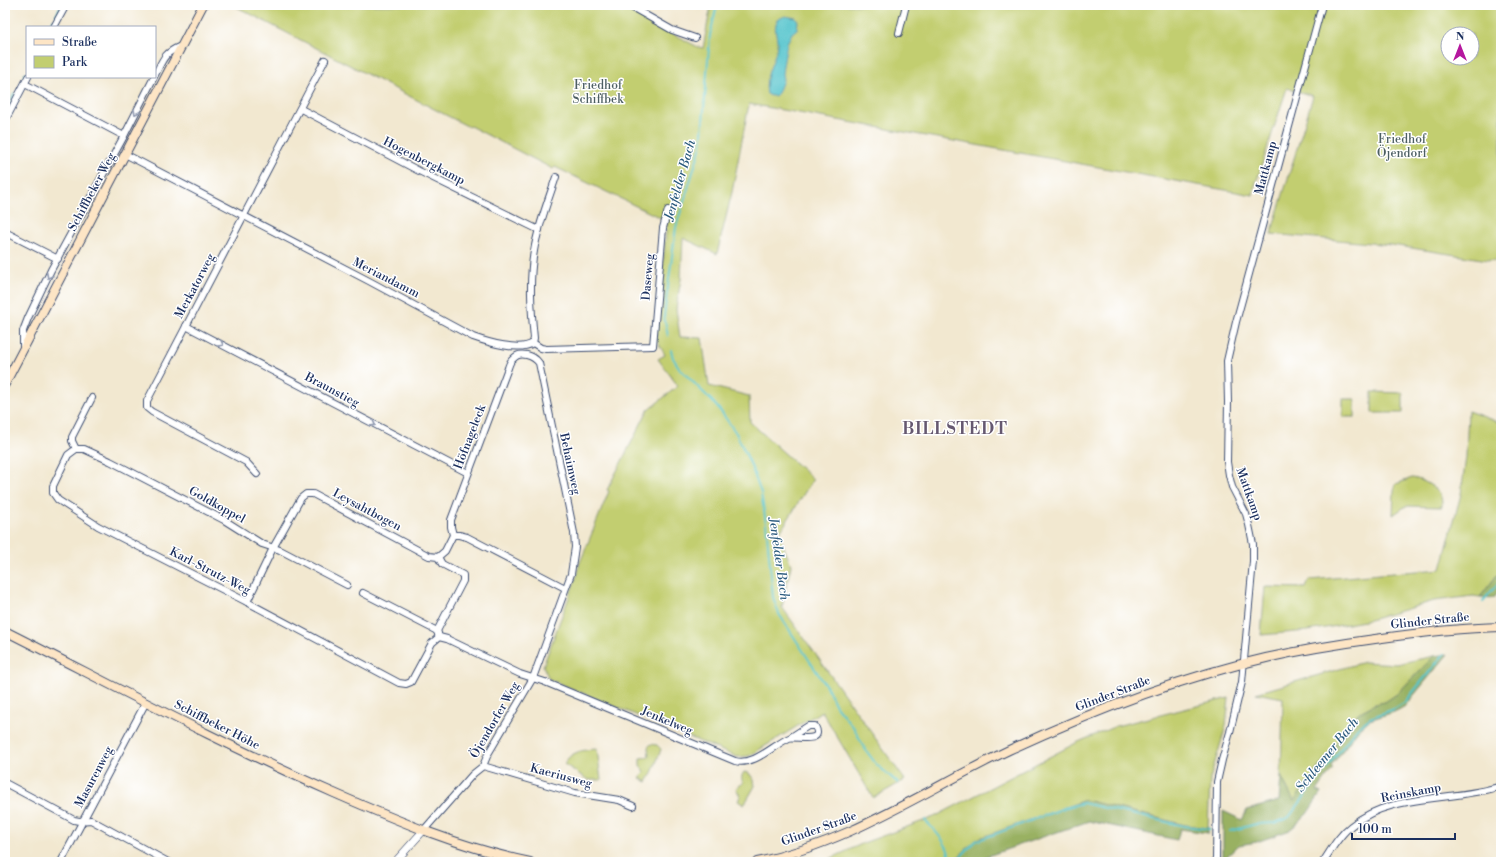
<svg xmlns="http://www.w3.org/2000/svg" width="1506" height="867" font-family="'Libre Bodoni',serif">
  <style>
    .green { fill: #c2ce70; stroke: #6e7e67; fill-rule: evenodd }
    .forest { fill: #99b162; stroke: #5a7060 }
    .water { fill: #57c5cd; stroke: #397a96 }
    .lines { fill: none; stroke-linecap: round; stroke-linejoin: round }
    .stream { stroke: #57c5cd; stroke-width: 2 }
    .minor-casing { stroke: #3b4b6f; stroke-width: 8 }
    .tertiary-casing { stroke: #3b4b6f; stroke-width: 8 }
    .secondary-casing { stroke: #3b4b6f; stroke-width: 10 }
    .minor { stroke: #fff; stroke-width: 6 }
    .tertiary { stroke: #fff; stroke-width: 7 }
    .secondary { stroke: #fde5c5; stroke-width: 8 }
    .oneway { stroke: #8d97ae }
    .labels { text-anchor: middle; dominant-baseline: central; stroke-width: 3; stroke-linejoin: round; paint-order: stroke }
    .park-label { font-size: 12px; fill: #4d5f63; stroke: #fff }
    .street-label { font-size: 12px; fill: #1b2f5e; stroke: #fff }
    .water-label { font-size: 13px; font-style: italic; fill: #2d5c7f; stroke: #fff }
    .district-label { font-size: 16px; font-weight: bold; letter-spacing: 1px; fill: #655870; stroke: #fff }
  </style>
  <rect width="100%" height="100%" fill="#fff"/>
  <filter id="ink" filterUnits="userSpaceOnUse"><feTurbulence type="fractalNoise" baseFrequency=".025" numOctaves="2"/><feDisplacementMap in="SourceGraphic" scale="8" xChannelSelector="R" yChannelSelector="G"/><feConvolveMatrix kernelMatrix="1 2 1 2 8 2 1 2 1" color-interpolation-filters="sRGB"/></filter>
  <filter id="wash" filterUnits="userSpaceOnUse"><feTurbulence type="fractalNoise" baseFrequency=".012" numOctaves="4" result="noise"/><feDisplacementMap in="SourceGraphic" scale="16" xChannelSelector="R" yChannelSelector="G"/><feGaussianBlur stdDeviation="0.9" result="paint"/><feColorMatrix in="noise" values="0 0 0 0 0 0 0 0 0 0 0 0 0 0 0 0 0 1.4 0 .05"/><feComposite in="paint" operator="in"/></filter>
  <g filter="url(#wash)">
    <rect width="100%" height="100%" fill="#f2e8d0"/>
    <g class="green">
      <path d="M233,5H617L698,47L703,48L711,5H1501V262L1392,245L1271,234L1313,96L1287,88L1254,189L1253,195L749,104L732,192L717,254L683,238L681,279L676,309L680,337L702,338L709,386L749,396L750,422L813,479L779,534L791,565L782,607L905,780L873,798L822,711L749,756L737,757L549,679L543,666L578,573L579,565L609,491L607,490L648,410L678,386L658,359L665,355L656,339L667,221L555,167L553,169L470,126L469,127ZM1448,34H1472V58H1448Z"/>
      <path d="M1372,392L1403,393V413H1372Z"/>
      <rect x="1343" y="399" width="12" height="18"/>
      <path d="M1468,411L1501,423V570L1480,597L1473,596L1434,601L1370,620L1308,631L1261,635L1265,587L1306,588L1309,580L1441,569L1461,494L1466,457Z"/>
      <path d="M1412,478C1422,479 1437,487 1441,497C1442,500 1442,504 1442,507L1406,506L1393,515L1394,490L1396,484Z"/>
      <path d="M1434,656L1397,694L1385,702L1375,704L1360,712L1353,720L1294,802L1281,776L1283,698L1256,693L1364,662L1397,664Z"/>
      <path d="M1229,698L1226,726L1210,779L1208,828L1185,825L1085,800L959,862H823L866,842L934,817L1076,743L1116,726Z"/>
      <path d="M651,744L657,745L661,749C659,756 651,777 647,782L640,778L644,772L640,765V758L649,757L648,747Z"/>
      <path d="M597,749L601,780H588L564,764C571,751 583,750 597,749Z"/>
      <path d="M744,772L749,773L754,780L755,786L744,805L738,801L740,796L736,788L743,783C741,778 741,776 744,772Z"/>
    </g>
    <g class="forest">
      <path d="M1501,570V589L1494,598L1480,597Z"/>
      <path d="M1448,654L1404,707L1394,712L1369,720L1358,730L1331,766L1333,768L1317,791L1321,793L1307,814L1290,830L1257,842L1239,845L1223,860V811L1242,820L1247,810L1279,801L1281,776L1294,801L1353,720L1360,712L1375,704L1385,702L1397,694L1434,656Z"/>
      <path d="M1085,800L1185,825L1208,828V833L1180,829L1177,840L1089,821L985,857L980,862H959L958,857L977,839Z"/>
    </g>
    <path class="water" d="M785,16L796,18L798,21L797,29L792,33L787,43L783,66L782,74L783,80L778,93L775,96H771L767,94C763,75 775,63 777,45C778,38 774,31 776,24C777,19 781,18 785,16Z"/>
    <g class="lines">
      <g class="stream">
        <path d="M58,11L61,5"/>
        <path d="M56,15L57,13"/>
        <path d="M51,24L53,20"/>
        <path d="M24,77L25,74"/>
        <path d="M12,99L14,94"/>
        <path d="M7,108L10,102"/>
        <path d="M668,336L664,316L676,227L701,146L710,35L717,5"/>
        <path d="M671,350L673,358L680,369L712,401L722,413L736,433L750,463L761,493L766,523L773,597L779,614L828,689L836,706L854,728L865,749L876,764L898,783"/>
        <path d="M1483,601L1501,580"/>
        <path d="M925,820C935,831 951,846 950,862"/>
        <path d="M1230,831L1256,824L1276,823L1289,817L1357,728L1370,718L1394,709L1405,702L1444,654"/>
        <path d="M955,862L976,841L1067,807L1083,803L1184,826L1210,829"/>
      </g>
    </g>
  </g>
  <g filter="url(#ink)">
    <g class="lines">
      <g class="minor-casing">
        <g id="minor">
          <path d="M628,5L672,30L695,38"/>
          <path d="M54,27L66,5"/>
          <path d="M899,33L906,5"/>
          <path d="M155,75C163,59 164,53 181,46"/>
          <path d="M25,84L124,136"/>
          <path d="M301,109L419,171L539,230"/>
          <path d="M5,121L28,77"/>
          <path d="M125,154L369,281L473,337C487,342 520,352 533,343L541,348L546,349L653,346L663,228L668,210"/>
          <path d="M5,232L58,259"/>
          <path d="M186,326L468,473"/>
          <path d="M533,343L534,338C531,309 529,280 534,251C538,226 548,201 556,177"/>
          <path d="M23,347V331L28,318L51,270L124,136L154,77"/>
          <path d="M92,398L72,437V441L76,449L68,455L53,486V493L58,500L98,526L247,602L399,683L406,684L411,682L432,643L439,637"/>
          <path d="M76,449H84L110,461L224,520L262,544L280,550L347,585"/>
          <path d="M257,474L246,462L152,412L147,408V401L325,60"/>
          <path d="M438,557L445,551L453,535"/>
          <path d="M363,593L437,631L438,634"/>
          <path d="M247,602L273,548L301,498L306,494H313L429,556L438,557L442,564L463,575V581L437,631L439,637"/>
          <path d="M439,637L447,639L520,674L545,682L735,761C754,766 772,746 789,738C795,735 825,745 815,726H808L791,737"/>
          <path d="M483,766L575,793L619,800L633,806"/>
          <path d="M5,783L74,820L79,821L91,820L168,862"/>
          <path d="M423,831L473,774L483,766L488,754L533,678L571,574L575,547L574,533L539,363C534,356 520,350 513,359C510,361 509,365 508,368L451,520V527L453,535H459L467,537L565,588"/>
          <path d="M61,862L146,702"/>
          <path d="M1216,862L1217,782L1222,760L1230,732L1242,682L1253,561V544L1249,525L1246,514L1232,487L1229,475L1227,462L1228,402L1227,361L1236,322L1322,5"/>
          <path d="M1323,862C1331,850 1339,835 1351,826C1391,792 1454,802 1501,786"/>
        </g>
      </g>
      <g class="tertiary-casing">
        <path id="tertiary" d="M395,862L423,831"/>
      </g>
      <g class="secondary-casing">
        <g id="secondary">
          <path d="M5,384L203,5"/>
          <path d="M5,631C114,686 222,744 334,793C398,821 462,848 530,862"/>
          <path d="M757,862C850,843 925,790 1009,750C1091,712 1178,678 1266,658C1302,650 1338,644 1375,639C1417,633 1459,628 1501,627"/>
        </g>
      </g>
      <use href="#minor" class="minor"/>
      <use href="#tertiary" class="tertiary"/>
      <use href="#secondary" class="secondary"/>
    </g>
    <defs><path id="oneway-chevron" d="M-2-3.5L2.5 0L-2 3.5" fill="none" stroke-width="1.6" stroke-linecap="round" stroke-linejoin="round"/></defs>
    <g class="oneway">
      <use href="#oneway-chevron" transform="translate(136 112) rotate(116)"/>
      <use href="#oneway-chevron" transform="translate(49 276) rotate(117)"/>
      <use href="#oneway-chevron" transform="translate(221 344) rotate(28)"/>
      <use href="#oneway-chevron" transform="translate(373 424) rotate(28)"/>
    </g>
  </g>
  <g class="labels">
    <g class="park-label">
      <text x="598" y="85">Friedhof<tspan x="598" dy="14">Schiffbek</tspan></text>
      <text x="1402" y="139">Friedhof<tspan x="1402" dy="14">Öjendorf</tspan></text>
    </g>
    <g class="street-label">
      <text transform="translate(424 161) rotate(27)">Hogenbergkamp</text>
      <text transform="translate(1266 168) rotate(-75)">Mattkamp</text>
      <text transform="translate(92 192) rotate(-62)">Schiffbeker Weg</text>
      <text transform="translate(648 277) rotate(-85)">Daseweg</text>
      <text transform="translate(386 278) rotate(27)">Meriandamm</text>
      <text transform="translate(195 286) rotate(-62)">Merkatorweg</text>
      <text transform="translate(332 390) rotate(28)">Braunstieg</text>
      <text transform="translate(470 437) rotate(-69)">Höfnageleck</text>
      <text transform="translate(570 464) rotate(78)">Behaimweg</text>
      <text transform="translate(1249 494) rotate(70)">Mattkamp</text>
      <text transform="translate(217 505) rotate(29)">Goldkoppel</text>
      <text transform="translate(367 510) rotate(28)">Leysahtbogen</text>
      <text transform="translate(210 571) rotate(27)">Karl-Strutz-Weg</text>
      <text transform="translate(1430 621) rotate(-6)">Glinder Straße</text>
      <text transform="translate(1113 694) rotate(-21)">Glinder Straße</text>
      <text transform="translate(495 720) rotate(-60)">Öjendorfer Weg</text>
      <text transform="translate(667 721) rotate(23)">Jenkelweg</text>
      <text transform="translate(217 725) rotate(27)">Schiffbeker Höhe</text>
      <text transform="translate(561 776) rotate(15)">Kaeriusweg</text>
      <text transform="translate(94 777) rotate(-62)">Masurenweg</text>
      <text transform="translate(1411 793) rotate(-11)">Reinskamp</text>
      <text transform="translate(819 829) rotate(-20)">Glinder Straße</text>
    </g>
    <g class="water-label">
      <text transform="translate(680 180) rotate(-74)">Jenfelder Bach</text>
      <text transform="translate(779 559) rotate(82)">Jenfelder Bach</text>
      <text transform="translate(1327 755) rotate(-51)">Schleemer Bach</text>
    </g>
    <g class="district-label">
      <text x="955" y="429">BILLSTEDT</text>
    </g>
  </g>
  <rect width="1506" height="867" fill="none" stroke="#fff" stroke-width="20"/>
  <rect x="26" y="26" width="130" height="52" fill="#ffffff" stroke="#a4acbf"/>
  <rect x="34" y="39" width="20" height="6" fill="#fde5c5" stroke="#a4acbf"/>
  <text x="62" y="46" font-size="12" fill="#1b2f5e">Straße</text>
  <rect x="34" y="56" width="20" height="12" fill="#c2ce70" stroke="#a4acbf"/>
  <text x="62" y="66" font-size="12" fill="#1b2f5e">Park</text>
  <g transform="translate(1460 46)"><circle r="19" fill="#ffffff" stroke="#a4acbf"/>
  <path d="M0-3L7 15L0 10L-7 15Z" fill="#b5179e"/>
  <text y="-6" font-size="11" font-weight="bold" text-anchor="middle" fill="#1b2f5e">N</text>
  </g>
  <path d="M1352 833v6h103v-6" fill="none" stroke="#1b2f5e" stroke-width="2"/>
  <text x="1358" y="833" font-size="12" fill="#1b2f5e" stroke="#ffffff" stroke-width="3" paint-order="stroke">100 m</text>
</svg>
